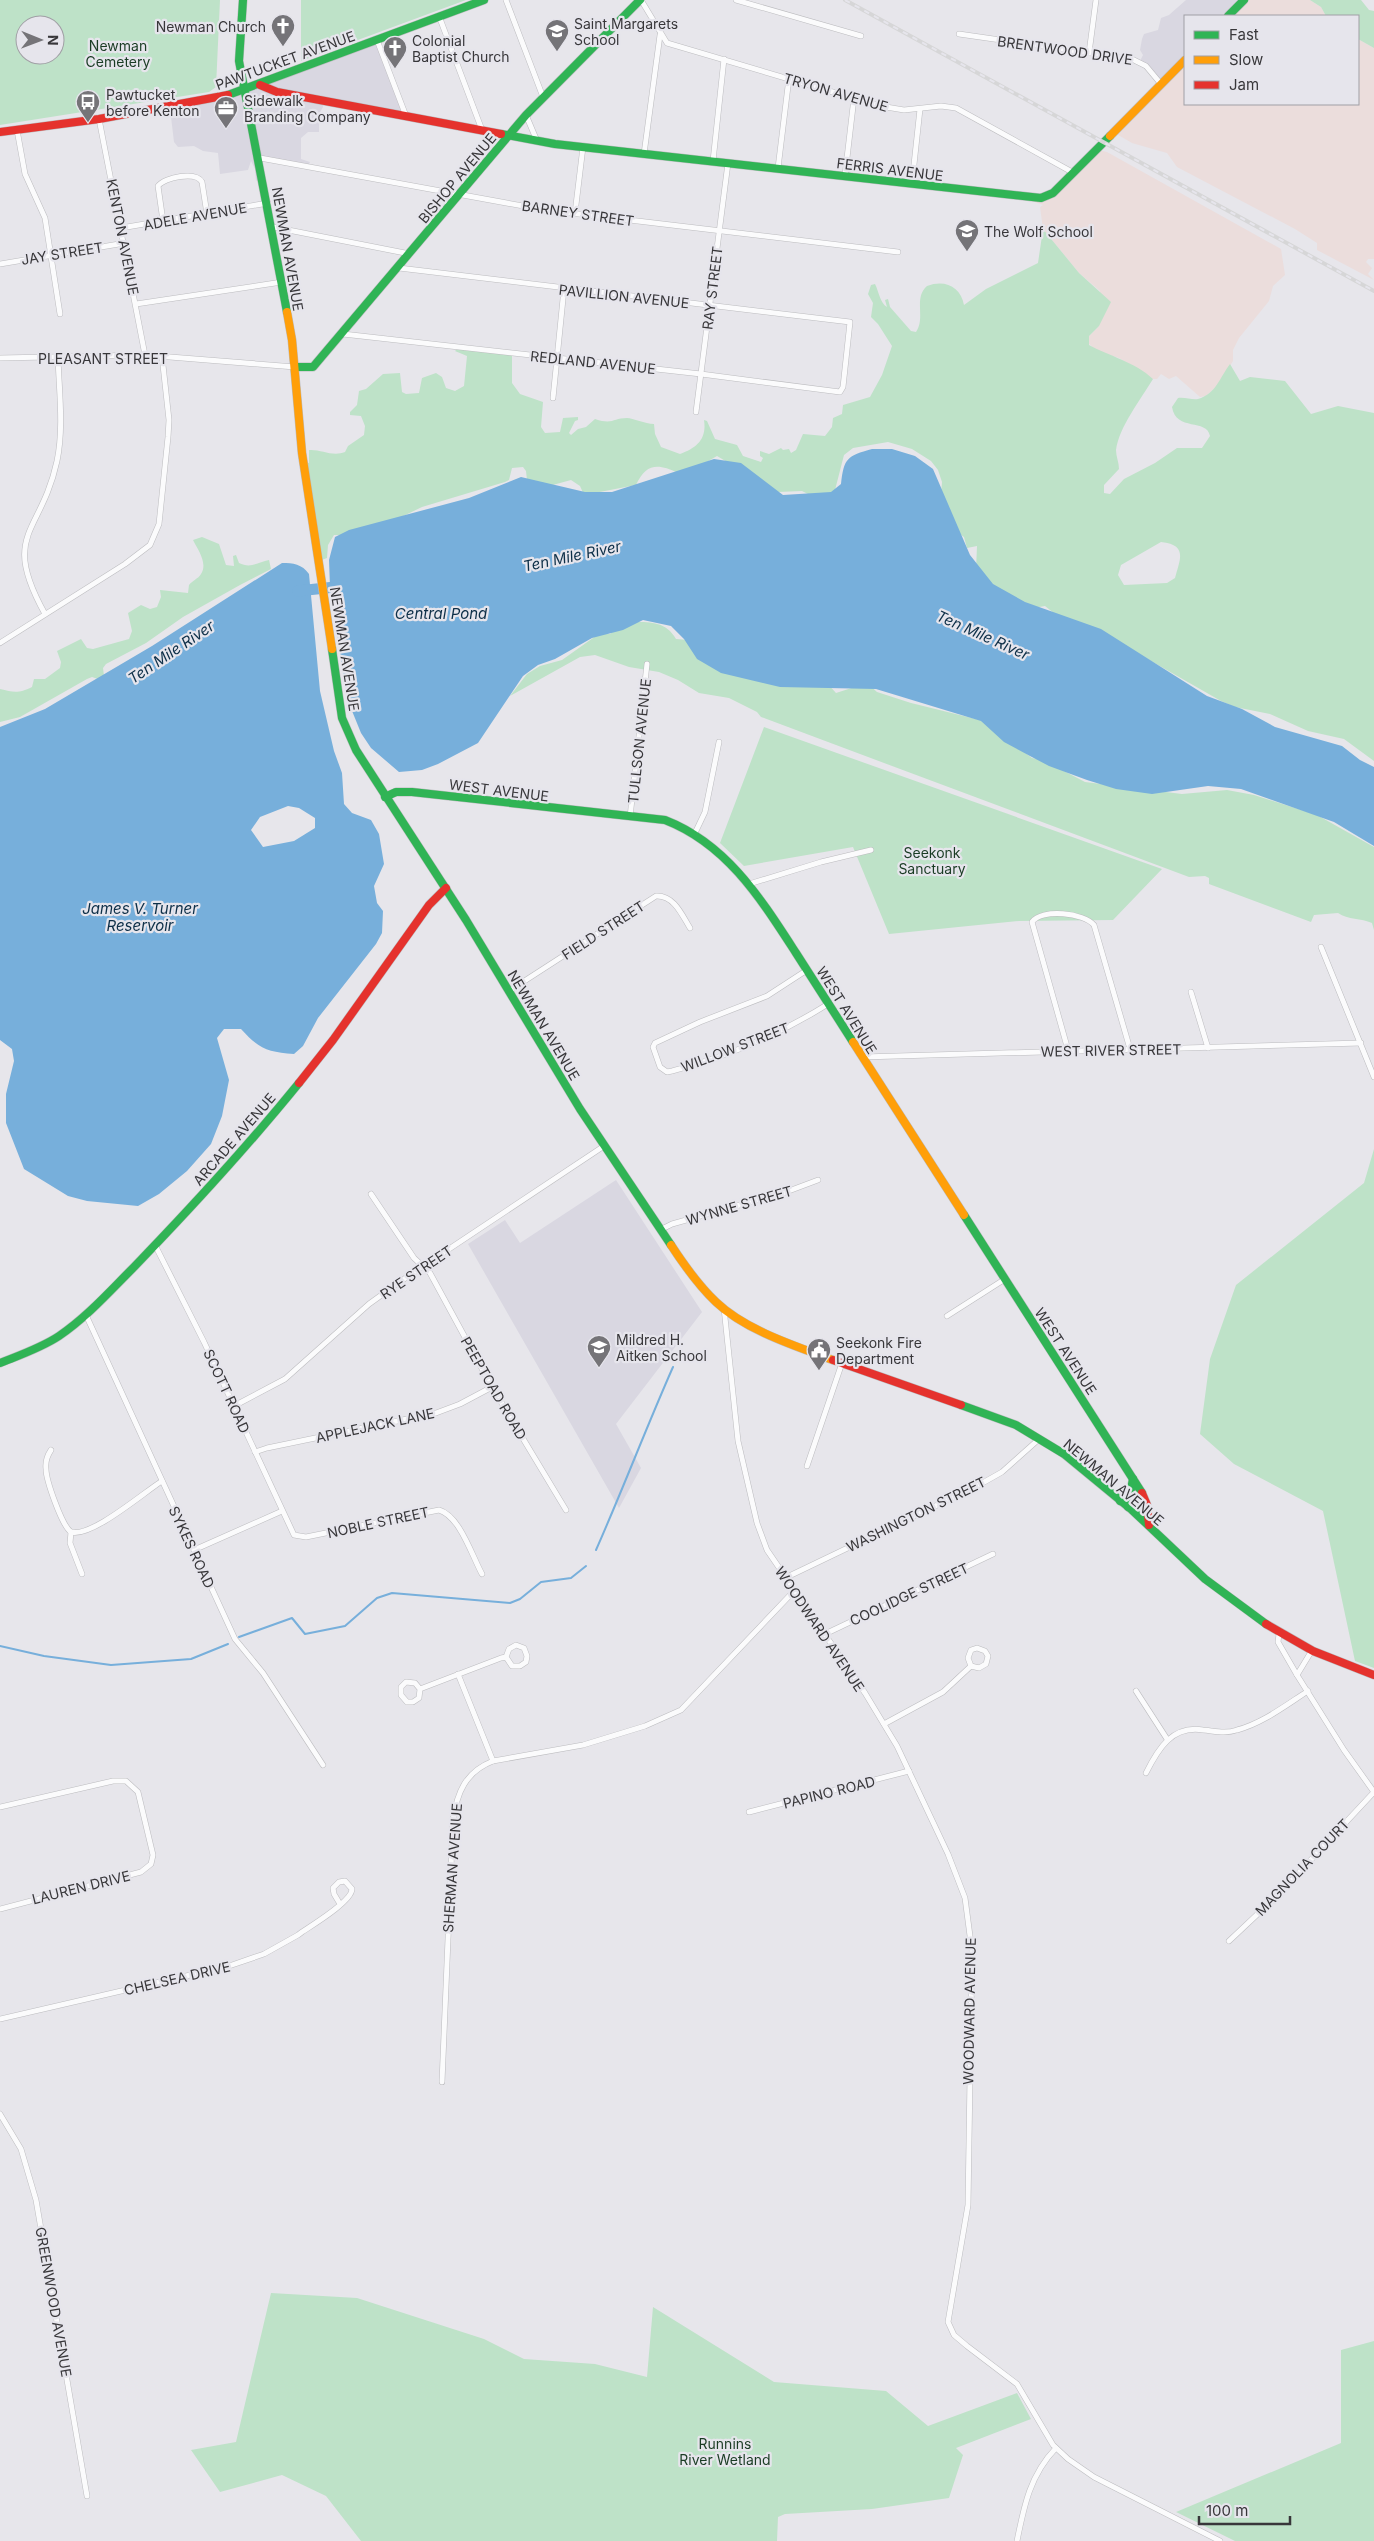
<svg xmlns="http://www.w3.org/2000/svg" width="1374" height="2541" font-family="Inter,sans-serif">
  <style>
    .built { fill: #d9d7e1 }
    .industrial { fill: #ebdddc }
    .green { fill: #bee2c8; fill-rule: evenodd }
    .water { fill: #77afdb; fill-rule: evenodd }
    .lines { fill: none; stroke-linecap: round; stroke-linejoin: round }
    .stream { stroke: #77afdb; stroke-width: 2 }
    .river { stroke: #77afdb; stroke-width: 11 }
    .street-casing { stroke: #bcbcbf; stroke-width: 6 }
    .fast-casing { stroke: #bcbcbf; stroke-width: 9 }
    .slow-casing { stroke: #bcbcbf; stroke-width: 9 }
    .jam-casing { stroke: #bcbcbf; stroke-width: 9 }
    .street { stroke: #fbfbfc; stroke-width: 5 }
    .fast { stroke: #30b455; stroke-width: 8 }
    .slow { stroke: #ff9f0a; stroke-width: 8 }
    .jam { stroke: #e5322d; stroke-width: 8 }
    .rail-casing { stroke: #d6d6d7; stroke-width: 4 }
    .rail { stroke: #e6e5ec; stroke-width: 2; stroke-dasharray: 5.5; stroke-linecap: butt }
    .labels { text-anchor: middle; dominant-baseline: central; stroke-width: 4.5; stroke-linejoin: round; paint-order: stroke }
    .poi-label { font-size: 14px; fill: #38373a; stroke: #e6e5ec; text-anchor: start }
    .park-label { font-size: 14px; fill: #1a3c24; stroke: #e6e5ec }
    .street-label { font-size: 14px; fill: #38373a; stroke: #e6e5ec }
    .water-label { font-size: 15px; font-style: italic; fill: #0d2f48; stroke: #e6e5ec }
  </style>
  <rect width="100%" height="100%" fill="#e7e6eb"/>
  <g class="built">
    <path d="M1186,0H1248L1231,16H1185V59L1159,83L1139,63L1143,55L1140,50L1142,39L1144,34L1158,30L1161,18L1169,15Z"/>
    <path d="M376,40L402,112L322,101L323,107L319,114V132H308L301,138V159L310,162L308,166L259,159V178L256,181L255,169L251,161L248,170L220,174L218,153L203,151L194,146L178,147L174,142L171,117L176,115L178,108L211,99Z"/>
    <path d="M616,1180L702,1312L616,1424L641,1468L619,1508L468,1244L505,1220L520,1243Z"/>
  </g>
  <g class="industrial">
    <path d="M1248,0H1310L1321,7L1326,16H1231Z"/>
    <path d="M1358,39L1374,48V259H1368L1366,262L1372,268L1368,274L1374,280L1317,250V243L1295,229L1177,167L1167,153L1132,143L1113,132L1185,59V104H1358Z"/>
    <path d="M1095,149L1107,152L1281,249L1285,275L1273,286L1269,301L1239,338L1233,350V361L1217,386L1206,396L1200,397L1176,376L1169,379L1161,374L1157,379H1153L1119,358L1097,351L1088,343L1089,336L1099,326L1100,291L1079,273L1043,229L1040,207L1043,205L1026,199L1049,192Z"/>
  </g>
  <g class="green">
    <path d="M0,0H220L216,87L209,92L0,125ZM25,25H55V55H25Z"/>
    <path d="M301,0H466L301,61Z"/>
    <path d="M1310,0H1361L1369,10L1374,11V48L1358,39V16H1326L1321,7Z"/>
    <path d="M1043,229L1079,273L1111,302L1099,326L1089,336V345C1109,356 1135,362 1153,379C1141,399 1119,427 1116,450C1116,456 1119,463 1119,469L1104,485V493L1110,494L1124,479L1155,463L1177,448H1202L1210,436C1207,418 1176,432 1172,407L1178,398C1185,397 1192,400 1198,399C1216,394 1220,377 1230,364L1240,381L1250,377L1285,381L1311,414L1338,406L1374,413V761L1344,739L1308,731L1270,714L1235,707L1221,701L1144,657L1055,614L1045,606L1022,610L976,570L977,546L967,548L964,537L954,530L941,495L942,482L938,470L931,461L912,449L888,442L853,448L844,455L835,490L825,498L814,497L802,491L778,492L717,456L696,468L678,473C657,463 646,464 636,485L584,495L580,486L571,480L549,486L527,480L526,471L523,467L512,468L509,480L505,482L422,507L395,520L343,535H334L328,545L327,558L319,561L300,461L309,463V450C321,449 332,457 345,452L348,446L364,435L365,426L361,416L350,415V412L357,405L359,391L366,389L383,374L400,373L402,392L406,394L419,393L422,378L436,373L442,377L446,388L455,391L464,386L467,356L455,351L459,347L512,352V383L520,394L543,402L541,427L545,433L560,432L563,418L578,417V420L575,421L569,433L571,435L578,429L586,427L595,419C613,425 613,418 627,418C633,418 645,424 654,424L655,434L661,447L680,454C697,448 707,439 704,420L707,421L715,439L737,445L743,456L761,462L763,458L760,456V451L769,454L781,448L783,450L789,449L791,453L796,450L803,434L825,436L832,427L833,418L842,414L843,405L870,397L882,375L892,346L878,324L871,317L873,303L868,294L871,285L875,284C879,292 880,303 887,307L885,300L888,299L890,307L911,331L916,332C926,318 913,298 927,286C945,279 961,287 964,305L986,289L1038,263ZM1161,542C1188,545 1180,559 1175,578L1167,583L1124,585L1118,575L1121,565Z"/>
    <path d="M202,537L219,544L226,565L234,566L233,556L236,555L239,563C251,569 258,562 269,560L271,569L240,585L183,617L146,643L106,664L103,668L104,676L98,679L92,677L87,679L20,717L0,722V689C13,692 18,694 32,687L34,679H45L60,668L61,662L57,651L81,639L87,648L93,649L129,639L132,631L128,613L141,605L150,609L157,607L161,597L160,590L188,593L189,585C193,580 198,579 201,574C208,563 198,550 193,540Z"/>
    <path d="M634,622C652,622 666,622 676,639L688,640L827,683L836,693L867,683L877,692L911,703L984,721L1032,758L1043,760L1085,782L1182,794L1227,790L1254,795L1317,815L1374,847V930L1372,923C1361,918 1348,920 1338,913L1314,915L1311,922L1209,884V878L1205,876L1189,877L761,717L757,712L729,698L699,693L678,680L659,672L629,667L595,655L580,657L510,696L527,674L540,666L562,660L600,633L610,634L621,625Z"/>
    <path d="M764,727L1162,869L1113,920L1019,921L889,934L853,847L744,866L720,843Z"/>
    <path d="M1374,1149V1668L1355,1661L1323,1511L1234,1464L1200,1434L1210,1359L1236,1285L1364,1183Z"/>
    <path d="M271,2293L357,2298L484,2339L524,2359L595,2364L647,2377L653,2307L774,2382L886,2391L928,2426L1017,2393L1031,2419L956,2448L963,2455L949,2498L872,2509L785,2514L778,2517L777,2541H361L326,2496L282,2475L220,2492L191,2450L236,2442Z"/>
    <path d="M1374,2341V2541H1235L1176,2512L1341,2443V2350Z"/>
  </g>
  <g class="water">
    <path d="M872,449H892L915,456L933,469L970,555L993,584L1025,602L1101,629L1207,696L1242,709L1275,727L1342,746L1360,760L1374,767V846L1334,822L1241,789L1208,786L1152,794L1116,789L1087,780L1049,766L1030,756L1004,742L981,721L876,689L780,687L721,673L697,659L684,639L671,626L643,620L623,630L592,638L555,659L538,665L523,676L478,743L438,764L422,770L399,772L371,748L361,733L348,701L338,640L336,604L330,587L329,560L335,537L349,530L469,498L521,477L585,492H612L714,459L741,463L783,495L831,492L841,484C844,458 847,456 872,449Z"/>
    <path d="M282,563C293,563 302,564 309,574L320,691L334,751L342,773L344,804L352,813L371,820L379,834L384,864L374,886L377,903L383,911L382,933L376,944L318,1018L303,1046L294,1054C268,1052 259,1049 241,1029H224L217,1038L229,1080L222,1116L211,1144L187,1171L159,1194L138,1206L87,1201L68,1196L24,1169L6,1123V1094L14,1061L12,1049L0,1040V727L45,709L152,646ZM288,806L299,808L315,818V828L294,841L263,847L251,830L260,817Z"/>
  </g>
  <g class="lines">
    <g class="stream">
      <path d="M596,1550C623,1489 646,1428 673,1367"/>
      <path d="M239,1637L292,1618L305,1634L345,1626L377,1598L392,1593L510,1603L520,1599L541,1582L571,1578L586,1566"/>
      <path d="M0,1646L44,1656L111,1665L191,1659L228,1644"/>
    </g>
    <path class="river" d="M298,591L344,586"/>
    <g class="street-casing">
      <g id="street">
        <path d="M506,0L543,97"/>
        <path d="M641,0L667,43L880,106L904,110L941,106L956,108L1072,172"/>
        <path d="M736,0L861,36"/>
        <path d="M439,16L482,130"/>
        <path d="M959,34L1132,59L1146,66L1161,84"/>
        <path d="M377,40L406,116"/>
        <path d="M1089,53L1096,0"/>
        <path d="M526,115L537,141"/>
        <path d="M99,119L145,355"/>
        <path d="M17,130L25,174L45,218L60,314"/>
        <path d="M644,154L660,35"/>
        <path d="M260,158L545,210L898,252"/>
        <path d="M713,161L724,59"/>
        <path d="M778,168L789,78"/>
        <path d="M845,175L854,98"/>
        <path d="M912,183L920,109"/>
        <path d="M575,213L583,147"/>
        <path d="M163,221L158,186C165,177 196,171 202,182L207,214"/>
        <path d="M273,227L410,254"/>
        <path d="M121,228L268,203"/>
        <path d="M0,264L125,243"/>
        <path d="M136,304L282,282"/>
        <path d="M343,334L701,374L840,392L843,387L850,322L399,268"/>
        <path d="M0,358L145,355L295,367"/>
        <path d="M553,398L564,289"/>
        <path d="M696,412L728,163"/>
        <path d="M45,614C0,533 41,535 57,461C64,427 59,391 58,357"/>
        <path d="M0,643L125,564L150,545L159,524L168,437L169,420L162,356"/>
        <path d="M630,817L647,664"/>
        <path d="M695,833L705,812L719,742"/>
        <path d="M749,884L821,862L871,850"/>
        <path d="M1321,947L1374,1077"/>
        <path d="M807,970L767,996L700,1022L655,1043L653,1047L660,1067L667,1072L672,1071C727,1057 780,1034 828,1004"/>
        <path d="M509,991L656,896C674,895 682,915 690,928"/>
        <path d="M1191,992L1208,1048"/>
        <path d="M1068,1050L1032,922C1042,908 1084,913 1094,925L1130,1049"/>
        <path d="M862,1057L1361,1043"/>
        <path d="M371,1194L414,1258L430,1273L492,1387L566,1510"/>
        <path d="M660,1230L672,1224L786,1192L818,1180"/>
        <path d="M155,1245L204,1342L294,1535L306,1537L439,1510C460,1516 472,1556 482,1574"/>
        <path d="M724,1308L738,1441L757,1523L767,1550L865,1693L897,1746L948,1854L965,1898L972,1951L968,2205L948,2322L954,2335L967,2346L1017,2384L1053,2445L1068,2459L1094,2477L1220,2541"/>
        <path d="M86,1315L235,1639L263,1673L323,1765"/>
        <path d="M947,1316L1005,1279"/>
        <path d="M234,1406L285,1379L369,1304L401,1281L604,1146"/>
        <path d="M51,1450C47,1456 45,1461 46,1469C46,1480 62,1526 71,1532L70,1543L82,1574"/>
        <path d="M255,1452L267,1448L436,1413L460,1404L492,1387"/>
        <path d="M807,1466L842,1363"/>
        <path d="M71,1532C91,1538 143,1493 162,1481"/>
        <path d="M194,1550L282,1511"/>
        <path d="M785,1578L979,1485L1002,1472L1039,1439"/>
        <path d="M825,1634L993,1554"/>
        <path d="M1279,1634L1278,1642L1297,1675"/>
        <path d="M1311,1652L1297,1675L1344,1750L1374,1792"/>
        <path d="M458,1674L493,1761"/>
        <path d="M420,1689L415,1683L406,1682L401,1687V1695L407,1702H413L419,1698L420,1689L501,1658L506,1657L512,1666H520L526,1662L527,1656L524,1648L516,1645L509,1649L506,1657"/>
        <path d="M1136,1691L1167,1739"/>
        <path d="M884,1724L943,1692L971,1666L968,1658L971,1650L977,1648L985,1651L988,1656L986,1664L979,1668L971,1666"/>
        <path d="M1146,1773C1158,1749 1172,1725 1203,1730C1215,1731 1225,1734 1237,1730C1263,1723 1286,1705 1308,1691"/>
        <path d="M0,1807L113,1781H126L138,1792L153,1855L151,1864L141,1872L0,1909"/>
        <path d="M749,1812L909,1771"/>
        <path d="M1229,1941L1280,1893L1374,1792"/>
        <path d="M0,2019L229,1966L264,1954L298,1935L302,1932C314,1924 352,1901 352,1889L345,1881L339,1882L333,1888L334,1894L340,1904"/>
        <path d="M442,2082L453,1820C457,1793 465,1772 493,1761L583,1745L645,1726L681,1710L794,1591"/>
        <path d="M0,2114L21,2149L36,2200L87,2496"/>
        <path d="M1017,2541C1024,2506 1030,2475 1056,2448"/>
      </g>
    </g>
    <g class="fast-casing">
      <g id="fast">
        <path d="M243,0L239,61L287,312"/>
        <path d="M1228,16L1244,0"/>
        <path d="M228,95L484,0"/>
        <path d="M501,134L555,144L1041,198L1053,193L1110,136"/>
        <path d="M295,367H313L526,115L640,0"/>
        <path d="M332,649L342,718L356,750L466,920L580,1109L671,1245"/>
        <path d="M385,797L396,792H412L665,820C727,844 761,899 796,953C815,983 834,1012 853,1042"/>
        <path d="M964,1215L1142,1493L1128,1507"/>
        <path d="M0,1363C20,1355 41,1348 59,1336C87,1317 110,1291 134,1267C191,1208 247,1147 299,1083"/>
        <path d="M961,1405L1016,1425L1064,1454L1132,1510L1205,1579L1266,1624"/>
        <path d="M1120,1501L1131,1489L1133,1479"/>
      </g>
    </g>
    <g class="slow-casing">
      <g id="slow">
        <path d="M1110,136L1185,60"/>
        <path d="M287,312L292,340L302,453L332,649"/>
        <path d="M853,1042L964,1215"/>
        <path d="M671,1245C684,1265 698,1285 716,1302C745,1330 795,1346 833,1360"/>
      </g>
    </g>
    <g class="jam-casing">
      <g id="jam">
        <path d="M260,85L277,92L501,134"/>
        <path d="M0,132L99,119L228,95"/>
        <path d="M299,1083L333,1040L429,905L446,888"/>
        <path d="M833,1360L961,1405"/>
        <path d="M1142,1493L1147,1505L1149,1525"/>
        <path d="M1266,1624L1313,1651L1374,1675"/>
      </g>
    </g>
    <use href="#street" class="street"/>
    <use href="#fast" class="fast"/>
    <use href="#slow" class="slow"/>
    <use href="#jam" class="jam"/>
    <g class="rail-casing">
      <path id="rail" d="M845,0L1374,291"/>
    </g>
    <use href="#rail" class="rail"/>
  </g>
  <defs>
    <g id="church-pin" transform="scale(1.25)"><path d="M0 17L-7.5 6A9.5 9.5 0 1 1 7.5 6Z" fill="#757478" stroke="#e6e5ec"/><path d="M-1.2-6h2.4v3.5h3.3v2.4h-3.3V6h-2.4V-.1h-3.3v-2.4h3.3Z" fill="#fff"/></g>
    <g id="school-pin" transform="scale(1.25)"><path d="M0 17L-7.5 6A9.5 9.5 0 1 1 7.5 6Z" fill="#757478" stroke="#e6e5ec"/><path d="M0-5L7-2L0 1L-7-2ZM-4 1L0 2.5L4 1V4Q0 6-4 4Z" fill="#fff"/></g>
    <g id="bus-pin" transform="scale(1.25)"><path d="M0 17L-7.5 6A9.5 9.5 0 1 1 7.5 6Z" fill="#757478" stroke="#e6e5ec"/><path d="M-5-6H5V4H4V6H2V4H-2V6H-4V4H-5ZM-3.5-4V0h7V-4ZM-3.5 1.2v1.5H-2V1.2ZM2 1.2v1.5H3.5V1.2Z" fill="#fff"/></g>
    <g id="office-pin" transform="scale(1.25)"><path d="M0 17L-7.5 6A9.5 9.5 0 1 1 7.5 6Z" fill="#757478" stroke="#e6e5ec"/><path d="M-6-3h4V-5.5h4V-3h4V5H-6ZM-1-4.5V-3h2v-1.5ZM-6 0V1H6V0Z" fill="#fff"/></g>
    <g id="civic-pin" transform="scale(1.25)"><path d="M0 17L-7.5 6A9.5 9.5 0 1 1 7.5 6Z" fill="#757478" stroke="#e6e5ec"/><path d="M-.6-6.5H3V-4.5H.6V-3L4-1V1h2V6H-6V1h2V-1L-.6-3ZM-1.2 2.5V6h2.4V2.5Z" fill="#fff"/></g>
  </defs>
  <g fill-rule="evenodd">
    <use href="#church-pin" x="283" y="26"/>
    <use href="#school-pin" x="557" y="31"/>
    <use href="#church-pin" x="395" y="48"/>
    <use href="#bus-pin" x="88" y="102"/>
    <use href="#office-pin" x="226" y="108"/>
    <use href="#school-pin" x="967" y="231"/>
    <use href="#school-pin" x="599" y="1347"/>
    <use href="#civic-pin" x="819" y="1350"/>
  </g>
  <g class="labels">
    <g class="poi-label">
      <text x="574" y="23">Saint Margarets<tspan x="574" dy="16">School</tspan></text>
      <text x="266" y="26" text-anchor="end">Newman Church</text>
      <text x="412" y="40">Colonial<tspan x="412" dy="16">Baptist Church</tspan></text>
      <text x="106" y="94">Pawtucket<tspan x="106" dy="16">before Kenton</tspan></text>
      <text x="244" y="100">Sidewalk<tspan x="244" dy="16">Branding Company</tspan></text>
      <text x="984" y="231">The Wolf School</text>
      <text x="616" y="1339">Mildred H.<tspan x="616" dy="16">Aitken School</tspan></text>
      <text x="836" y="1342">Seekonk Fire<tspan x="836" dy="16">Department</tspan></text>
    </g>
    <g class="park-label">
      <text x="118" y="45">Newman<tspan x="118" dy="16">Cemetery</tspan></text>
      <text x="932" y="852">Seekonk<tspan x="932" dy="16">Sanctuary</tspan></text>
      <text x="725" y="2443">Runnins<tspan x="725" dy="16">River Wetland</tspan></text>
    </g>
    <g class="street-label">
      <text transform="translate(1065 50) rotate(8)">BRENTWOOD DRIVE</text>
      <text transform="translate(285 60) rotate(-20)">PAWTUCKET AVENUE</text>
      <text transform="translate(836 92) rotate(16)">TRYON AVENUE</text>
      <text transform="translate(890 169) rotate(7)">FERRIS AVENUE</text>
      <text transform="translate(457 178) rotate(-50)">BISHOP AVENUE</text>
      <text transform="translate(578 213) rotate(8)">BARNEY STREET</text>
      <text transform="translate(195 216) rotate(-10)">ADELE AVENUE</text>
      <text transform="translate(123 237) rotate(79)">KENTON AVENUE</text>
      <text transform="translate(288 249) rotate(80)">NEWMAN AVENUE</text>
      <text transform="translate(62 253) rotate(-9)">JAY STREET</text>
      <text transform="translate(712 288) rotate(-83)">RAY STREET</text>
      <text transform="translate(624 296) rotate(6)">PAVILLION AVENUE</text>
      <text x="103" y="358">PLEASANT STREET</text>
      <text transform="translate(593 362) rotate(6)">REDLAND AVENUE</text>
      <text transform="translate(345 649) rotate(81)">NEWMAN AVENUE</text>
      <text transform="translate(639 741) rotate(-84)">TULLSON AVENUE</text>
      <text transform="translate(499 790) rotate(7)">WEST AVENUE</text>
      <text transform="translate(603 930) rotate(-33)">FIELD STREET</text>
      <text transform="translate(847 1010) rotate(58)">WEST AVENUE</text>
      <text transform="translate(544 1025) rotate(59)">NEWMAN AVENUE</text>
      <text transform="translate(735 1047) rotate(-21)">WILLOW STREET</text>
      <text transform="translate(1111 1050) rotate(-1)">WEST RIVER STREET</text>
      <text transform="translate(234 1139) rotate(-49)">ARCADE AVENUE</text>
      <text transform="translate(739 1205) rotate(-16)">WYNNE STREET</text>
      <text transform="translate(416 1272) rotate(-34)">RYE STREET</text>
      <text transform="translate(1066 1351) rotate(57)">WEST AVENUE</text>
      <text transform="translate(494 1388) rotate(60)">PEEPTOAD ROAD</text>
      <text transform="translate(227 1391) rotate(65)">SCOTT ROAD</text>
      <text transform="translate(375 1425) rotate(-12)">APPLEJACK LANE</text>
      <text transform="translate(1114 1482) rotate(40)">NEWMAN AVENUE</text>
      <text transform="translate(916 1514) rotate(-26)">WASHINGTON STREET</text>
      <text transform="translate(378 1522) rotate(-12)">NOBLE STREET</text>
      <text transform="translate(192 1547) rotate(65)">SYKES ROAD</text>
      <text transform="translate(909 1594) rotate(-25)">COOLIDGE STREET</text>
      <text transform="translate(820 1629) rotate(56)">WOODWARD AVENUE</text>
      <text transform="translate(829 1792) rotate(-14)">PAPINO ROAD</text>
      <text transform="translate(1302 1867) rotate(-46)">MAGNOLIA COURT</text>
      <text transform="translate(452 1868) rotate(-86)">SHERMAN AVENUE</text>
      <text transform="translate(81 1887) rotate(-14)">LAUREN DRIVE</text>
      <text transform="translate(177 1978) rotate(-13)">CHELSEA DRIVE</text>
      <text transform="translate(969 2011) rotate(-89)">WOODWARD AVENUE</text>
      <text transform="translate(54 2302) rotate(80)">GREENWOOD AVENUE</text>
    </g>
    <g class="water-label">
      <text transform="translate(572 556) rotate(-12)">Ten Mile River</text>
      <text x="441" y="613">Central Pond</text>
      <text transform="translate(983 635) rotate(24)">Ten Mile River</text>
      <text transform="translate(171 652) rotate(-34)">Ten Mile River</text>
      <text x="140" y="908">James V. Turner<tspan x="140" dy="17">Reservoir</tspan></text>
    </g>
  </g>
  <rect x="1184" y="15" width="175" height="90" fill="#e6e5ec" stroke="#a09fa5"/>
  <rect x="1194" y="31" width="25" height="8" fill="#30b455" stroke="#a09fa5"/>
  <text x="1229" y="40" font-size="15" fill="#38373a">Fast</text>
  <rect x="1194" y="56" width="25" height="8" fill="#ff9f0a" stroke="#a09fa5"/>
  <text x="1229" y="65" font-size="15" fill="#38373a">Slow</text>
  <rect x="1194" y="81" width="25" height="8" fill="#e5322d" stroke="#a09fa5"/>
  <text x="1229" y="90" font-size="15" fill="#38373a">Jam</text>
  <g transform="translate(40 40) rotate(91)"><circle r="24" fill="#e6e5ec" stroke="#a09fa5"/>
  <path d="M0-4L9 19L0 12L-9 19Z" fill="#757478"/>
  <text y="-8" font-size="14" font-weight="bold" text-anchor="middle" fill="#38373a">N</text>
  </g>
  <path d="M1199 2516v8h91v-8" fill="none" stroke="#38373a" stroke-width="2.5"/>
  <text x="1206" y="2516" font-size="15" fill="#38373a" stroke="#e6e5ec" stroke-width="4" paint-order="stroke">100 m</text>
</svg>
